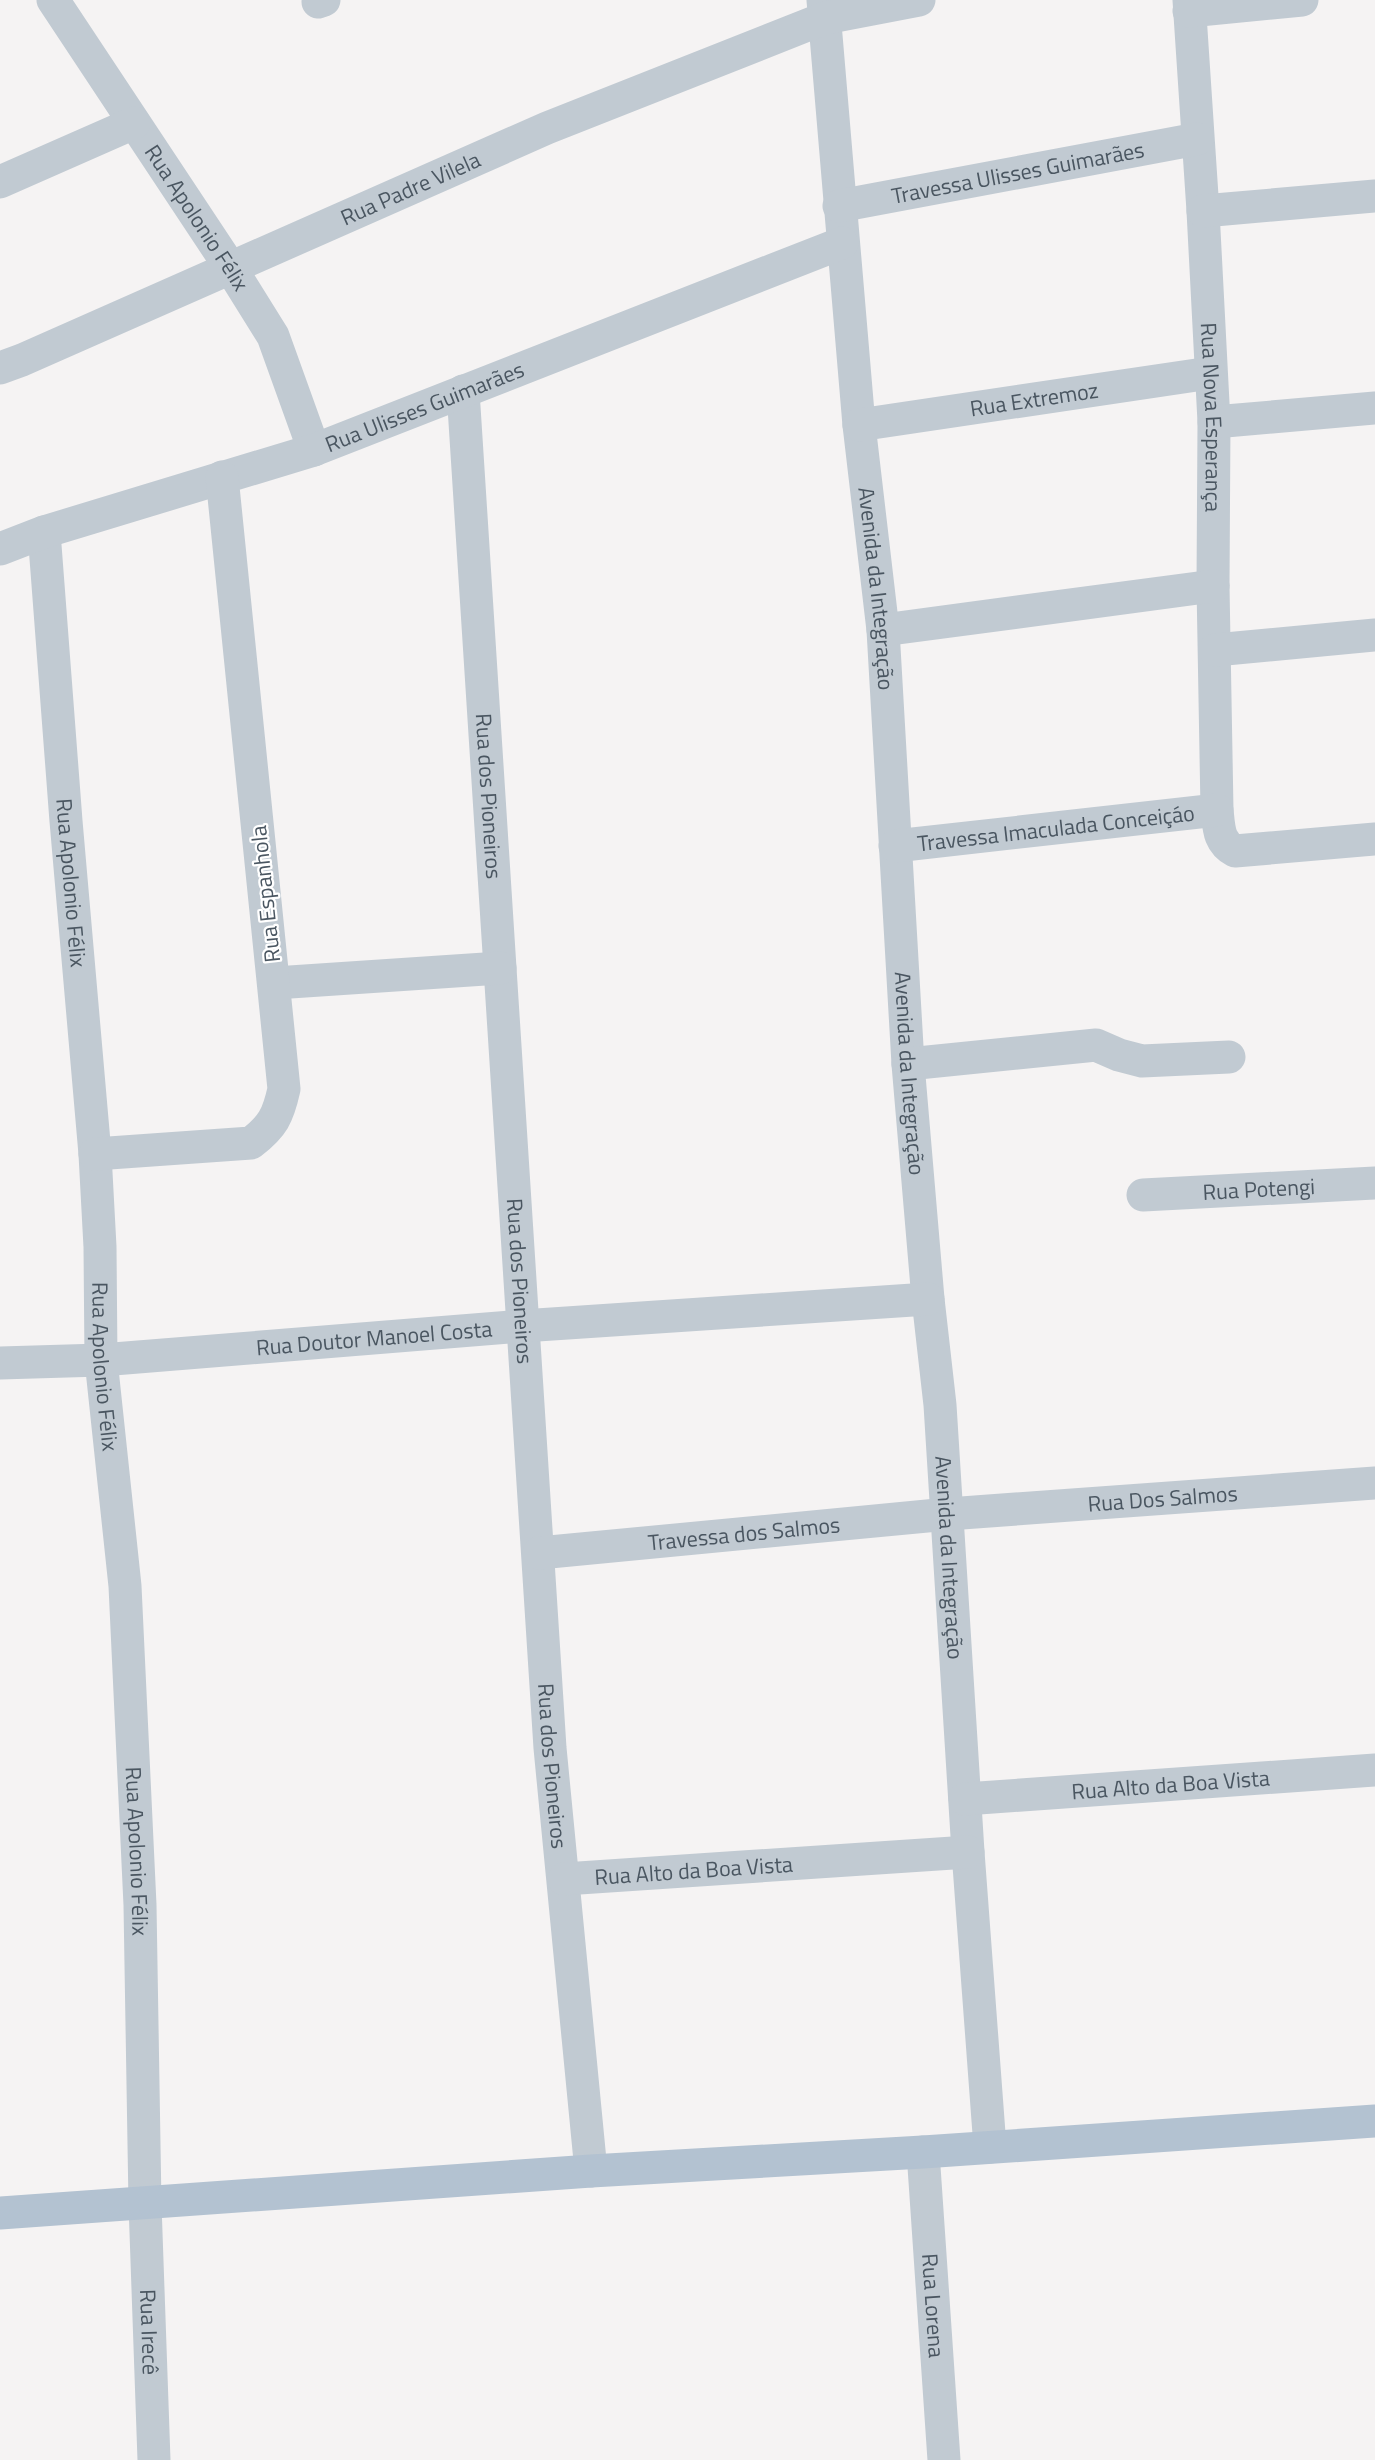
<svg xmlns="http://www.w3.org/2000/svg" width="1375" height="2460" font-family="'Titillium Web',sans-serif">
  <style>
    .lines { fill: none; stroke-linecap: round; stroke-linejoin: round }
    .minor { stroke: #c1cad2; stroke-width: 33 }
    .major { stroke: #b3c2d1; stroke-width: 33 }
    .labels { text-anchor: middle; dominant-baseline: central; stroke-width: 4.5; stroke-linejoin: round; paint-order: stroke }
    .street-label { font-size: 22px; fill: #4a5661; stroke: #fff }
  </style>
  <rect width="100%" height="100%" fill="#f5f3f3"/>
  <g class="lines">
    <g class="minor">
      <path id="s1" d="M53,0L230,267L273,336L314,450"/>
      <path id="s2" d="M823,0L859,425L883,630L908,1064L928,1299L940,1405L968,1852L990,2147"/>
      <path id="s3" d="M1189,0L1203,211L1214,422L1213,586L1217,810C1219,827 1218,842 1235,851L1375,839"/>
      <path d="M318,2L324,0"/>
      <path d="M1189,11L1302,0"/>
      <path d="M0,182L134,123"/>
      <path id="s4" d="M839,206L1197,139"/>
      <path d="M1203,211L1375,196"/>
      <path id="s5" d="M0,368L22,360L547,128L825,18L919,0"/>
      <path id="s6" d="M463,391L550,1748L591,2171"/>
      <path d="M1214,422L1375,408"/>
      <path id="s7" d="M859,425L1210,373"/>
      <path id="s8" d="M44,532L66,821L95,1154L100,1247L101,1360L125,1586L140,1905L145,2204L154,2460"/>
      <path id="s9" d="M0,549L44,532L314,450L842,243"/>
      <path d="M883,630L1213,586"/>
      <path d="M1215,650L1375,635"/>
      <path id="s10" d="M895,846L1217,810"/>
      <path d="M275,983L500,968"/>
      <path d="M908,1064L1096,1045L1119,1055L1142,1061L1229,1057"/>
      <path d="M95,1154L251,1143C273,1126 278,1116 284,1089L222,477"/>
      <path id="s11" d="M1143,1195L1375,1183"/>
      <path id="s12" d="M0,1363L101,1360L522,1326L928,1299"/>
      <path id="s13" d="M539,1553L948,1514L1375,1483"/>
      <path id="s14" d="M965,1799L1375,1770"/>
      <path id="s15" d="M564,1879L968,1852"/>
      <path id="s16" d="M923,2152L944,2460"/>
    </g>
    <path class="major" d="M0,2213L591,2171L923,2152L1375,2121"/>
  </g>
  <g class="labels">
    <g class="street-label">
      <text stroke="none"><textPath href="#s4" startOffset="182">Travessa Ulisses Guimarães</textPath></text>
      <text stroke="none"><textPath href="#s5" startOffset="448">Rua Padre Vilela</textPath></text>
      <text stroke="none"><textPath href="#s1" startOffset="261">Rua Apolonio Félix</textPath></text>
      <text stroke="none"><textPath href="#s7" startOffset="177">Rua Extremoz</textPath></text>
      <text stroke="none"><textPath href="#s9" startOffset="448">Rua Ulisses Guimarães</textPath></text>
      <text stroke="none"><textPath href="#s3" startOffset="418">Rua Nova Esperança</textPath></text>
      <text stroke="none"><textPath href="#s2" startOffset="591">Avenida da Integração</textPath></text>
      <text stroke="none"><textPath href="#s6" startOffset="406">Rua dos Pioneiros</textPath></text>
      <text stroke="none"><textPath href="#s10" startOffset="162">Travessa Imaculada Conceiçáo</textPath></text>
      <text stroke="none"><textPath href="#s8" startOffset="352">Rua Apolonio Félix</textPath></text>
      <text transform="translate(265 894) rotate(-96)">Rua Espanhola</text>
      <text stroke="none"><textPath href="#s2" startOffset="1077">Avenida da Integração</textPath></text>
      <text stroke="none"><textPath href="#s11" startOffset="116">Rua Potengi</textPath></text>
      <text stroke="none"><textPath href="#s6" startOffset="892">Rua dos Pioneiros</textPath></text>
      <text stroke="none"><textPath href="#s12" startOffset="375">Rua Doutor Manoel Costa</textPath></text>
      <text stroke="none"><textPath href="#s8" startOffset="837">Rua Apolonio Félix</textPath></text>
      <text stroke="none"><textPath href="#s13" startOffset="626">Rua Dos Salmos</textPath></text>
      <text stroke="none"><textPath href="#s13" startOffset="206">Travessa dos Salmos</textPath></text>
      <text stroke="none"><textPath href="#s2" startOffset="1563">Avenida da Integração</textPath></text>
      <text stroke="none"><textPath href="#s6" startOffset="1378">Rua dos Pioneiros</textPath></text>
      <text stroke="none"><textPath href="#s14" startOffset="206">Rua Alto da Boa Vista</textPath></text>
      <text stroke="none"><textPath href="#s8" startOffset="1323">Rua Apolonio Félix</textPath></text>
      <text stroke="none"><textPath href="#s15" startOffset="130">Rua Alto da Boa Vista</textPath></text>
      <text stroke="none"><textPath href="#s16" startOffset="154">Rua Lorena</textPath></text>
      <text stroke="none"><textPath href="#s8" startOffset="1804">Rua Irecê</textPath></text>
    </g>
  </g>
</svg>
